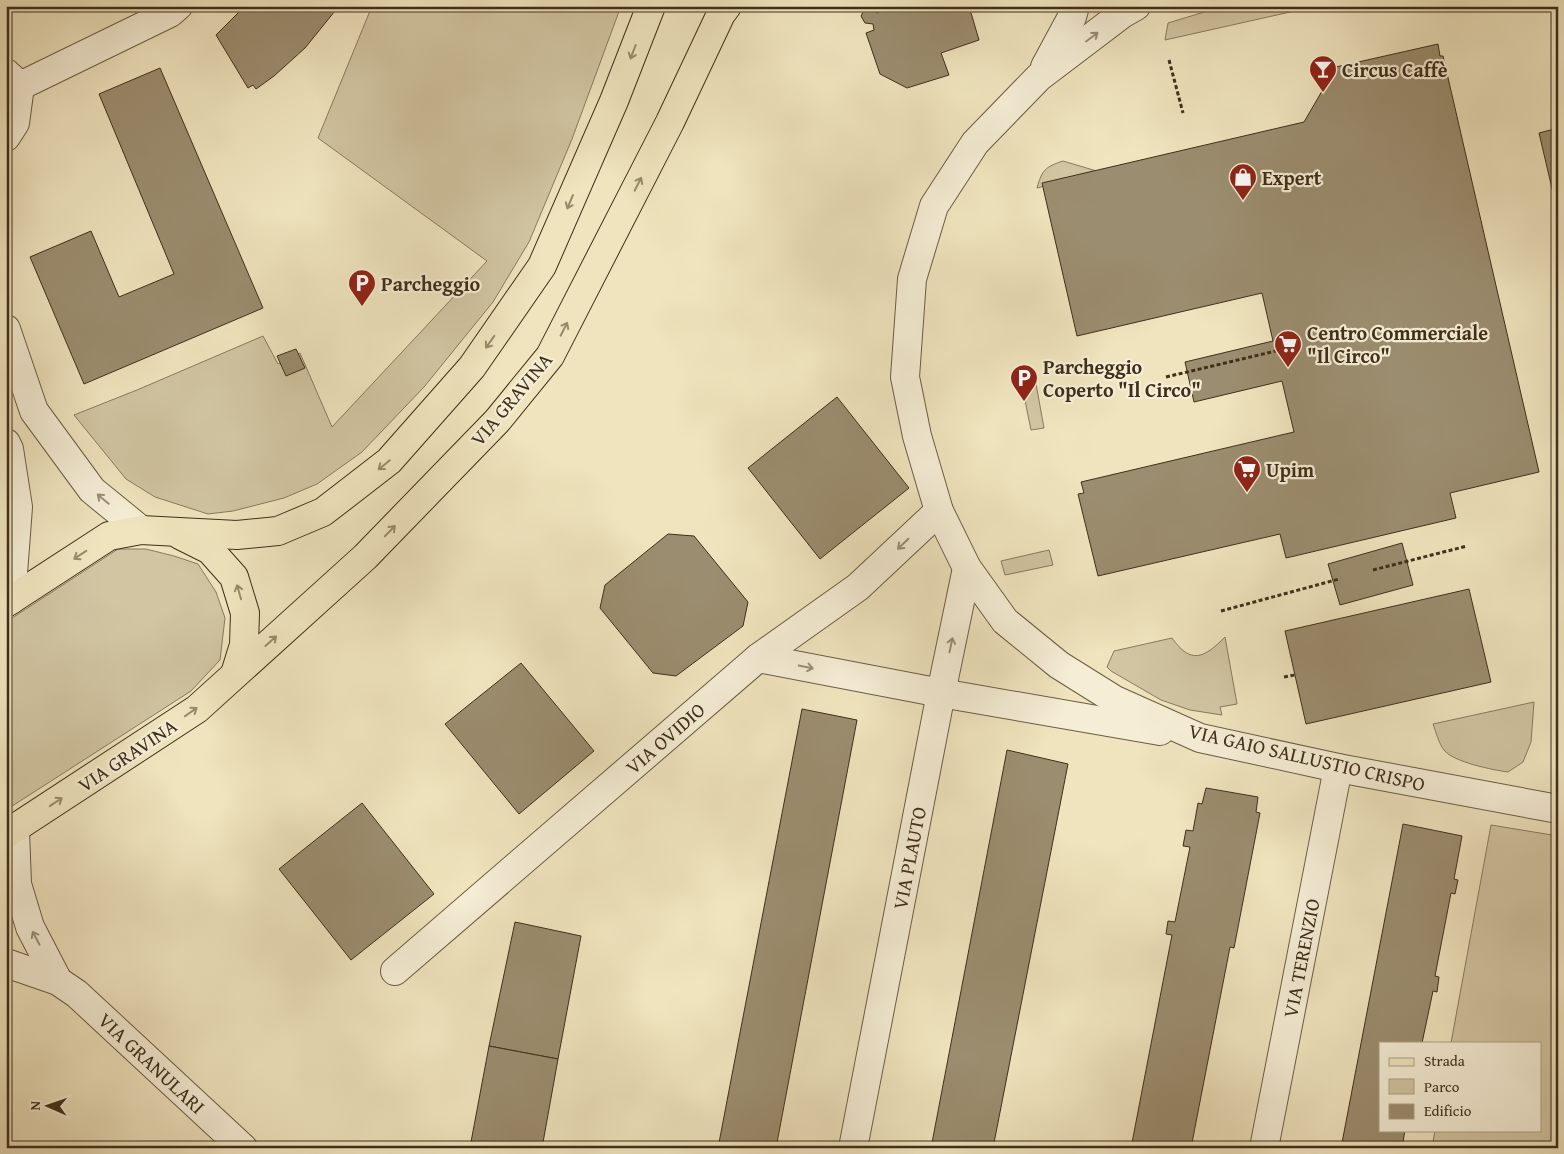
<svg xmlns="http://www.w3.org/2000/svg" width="1564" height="1154" font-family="'Gentium Book Plus',serif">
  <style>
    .green { fill: #d1c5a2; stroke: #887a5e }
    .building { fill: #9b8d6f; stroke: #3f2f1a }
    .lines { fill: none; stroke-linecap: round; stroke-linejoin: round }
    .minor-casing { stroke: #6b5c43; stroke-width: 30 }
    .major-casing { stroke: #3f2f1a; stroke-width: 30 }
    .path { stroke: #3f2f1a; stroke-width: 3; stroke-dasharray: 4 2.5; stroke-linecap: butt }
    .minor { stroke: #f5edd5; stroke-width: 28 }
    .major { stroke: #efe4be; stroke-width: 28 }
    .oneway { stroke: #9a8e78 }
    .oneway2 { stroke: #978a6c }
    .labels { text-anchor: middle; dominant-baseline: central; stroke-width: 4.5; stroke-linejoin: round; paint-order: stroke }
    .poi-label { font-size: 20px; font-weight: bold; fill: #3f2f1a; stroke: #f5edd5; text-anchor: start }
    .street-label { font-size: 20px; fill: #3f2f1a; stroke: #f5edd5 }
  </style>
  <rect width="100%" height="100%" fill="#efe4be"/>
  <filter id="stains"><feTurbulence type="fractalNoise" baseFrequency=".004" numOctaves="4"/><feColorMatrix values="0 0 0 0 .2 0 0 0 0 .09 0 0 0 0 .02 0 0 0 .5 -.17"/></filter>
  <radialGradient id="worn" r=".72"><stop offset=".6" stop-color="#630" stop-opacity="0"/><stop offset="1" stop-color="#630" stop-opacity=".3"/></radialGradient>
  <g class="green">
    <path d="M372,6H621L572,139L529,242L493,302L424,387L362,452L317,484L284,498L233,511L208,514L155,497L126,479L74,415L137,390L263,336L278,364L300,353L332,427L487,261L318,138Z"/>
    <path d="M1224,6H1317L1165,40L1168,23Z"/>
    <path d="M1063,161L1100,172L1037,188C1042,170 1045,167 1063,161Z"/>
    <path d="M1034,373L1044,428L1031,430L1020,376Z"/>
    <path d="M118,549H146L174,556L198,564L216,592L225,618L220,660L191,691L6,810V622Z"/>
    <path d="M1049,550L1053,565L1005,575L1001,561Z"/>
    <path d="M1225,637L1237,704L1220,707L1222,715L1190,710L1161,700L1111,671L1107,667L1114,651L1172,638C1191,665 1204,658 1225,637Z"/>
    <path d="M1534,702L1531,742L1523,762L1508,772C1493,770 1453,762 1444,750C1439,744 1436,732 1433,724Z"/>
    <path d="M1491,825L1558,836V1148H1432L1435,1130H1540V1043H1451Z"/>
  </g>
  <g class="building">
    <path d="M245,6H339L305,48L274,76L256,89L253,85L248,88L216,35Z"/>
    <path d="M878,6H969L979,40L941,53L949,75L907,88L880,74L866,33L874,30L873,24L865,23L861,16L863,12L868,8L874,10L877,13L879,12Z"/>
    <path d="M1438,44L1440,56H1443L1539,472L1450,493L1456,518L1286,558L1280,534L1098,576L1078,494L1084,493L1081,482L1294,432L1282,381L1194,402L1185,362L1273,341L1262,293L1077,336L1042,183L1304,122L1336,67Z"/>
    <path d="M160,68L263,308L84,384L30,257L91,231L119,297L174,274L99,94Z"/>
    <path d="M1558,128V214L1539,133Z"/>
    <path d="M296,349L305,368L286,376L277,356Z"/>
    <path d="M837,397L909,488L820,559L748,468Z"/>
    <path d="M668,534L694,536L748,602L743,626L676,676L653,673L600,608L605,585Z"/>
    <path d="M1402,543L1413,585L1340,605L1328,564Z"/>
    <path d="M1469,589L1491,682L1306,724L1285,631Z"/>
    <path d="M521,663L594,751L519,814L445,724Z"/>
    <path d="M802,709L857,720L776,1148H718Z"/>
    <path d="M1007,750L1068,764L993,1148H931Z"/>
    <path d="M1206,788L1258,797L1256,812L1260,813L1234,948L1230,947L1191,1148H1131L1172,935L1166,934L1168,921L1175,922L1190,847L1183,846L1186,830L1193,831L1198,803L1202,804Z"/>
    <path d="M362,803L434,894L351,960L279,869Z"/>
    <path d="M1403,824L1462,836L1454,879L1458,880L1455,894L1451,893L1435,976L1439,977L1437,992L1433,991L1422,1043H1380V1130H1405L1402,1148H1341Z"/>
    <path d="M515,922L581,936L558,1059L489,1046Z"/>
    <path d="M489,1046L558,1059L542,1148H500L471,1142Z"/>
  </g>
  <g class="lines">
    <g class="minor-casing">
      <g id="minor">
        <path d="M1136,6L1122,14L1039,77L975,143L934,206L912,279L905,377L917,436L939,511L967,568L1005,621L1059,665L1115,700L1200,738L1338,768L1558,809"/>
        <path d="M1045,67L1072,17L1075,6"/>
        <path d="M6,73L20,86L15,123L6,137"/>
        <path d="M20,86L170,13L178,6"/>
        <path d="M6,329L34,411L92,490L141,530"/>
        <path d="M6,443L9,449L18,507L11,600"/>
        <path d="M758,658L941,693L1160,731"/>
        <path d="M15,830L17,884L30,927L58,981"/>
        <path d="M6,963L58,981L77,994L243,1148"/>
        <path d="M395,971L758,658L858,587L939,511"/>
        <path d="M853,1148L941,693L967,568"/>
        <path d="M1264,1148L1338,768"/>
      </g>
    </g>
    <g class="major-casing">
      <g id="major">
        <path d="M180,535L210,550L234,577L245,613L244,645L235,674"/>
        <path d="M6,603L109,536L141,530L237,535L278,531L323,512L389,461L472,367L542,266L614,101L651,6"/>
        <path d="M6,834L197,709L365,557L497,421L550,356L670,122L721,14L727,6"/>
      </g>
    </g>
    <g class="path">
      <path d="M1169,60L1183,113"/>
      <path d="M1166,377L1276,351"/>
      <path d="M1373,570L1467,546"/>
      <path d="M1221,611L1339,579"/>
      <path d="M1284,677L1295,675"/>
    </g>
    <use href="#minor" class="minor"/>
    <use href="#major" class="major"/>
  </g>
  <defs><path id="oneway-shaft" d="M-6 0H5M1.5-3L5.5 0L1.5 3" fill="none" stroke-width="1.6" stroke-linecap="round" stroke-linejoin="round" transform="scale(1.25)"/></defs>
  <g class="oneway">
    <use href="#oneway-shaft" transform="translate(1092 37) rotate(-37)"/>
    <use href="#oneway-shaft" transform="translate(103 499) rotate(-140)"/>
    <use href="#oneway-shaft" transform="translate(903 544) rotate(136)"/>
    <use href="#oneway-shaft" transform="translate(951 645) rotate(-78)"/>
    <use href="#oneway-shaft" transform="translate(806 667) rotate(11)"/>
    <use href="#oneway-shaft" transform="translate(36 938) rotate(-118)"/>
  </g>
  <g class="oneway2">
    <use href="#oneway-shaft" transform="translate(633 52) rotate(111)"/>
    <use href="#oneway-shaft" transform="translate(638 184) rotate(-63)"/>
    <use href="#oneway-shaft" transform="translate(570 202) rotate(113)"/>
    <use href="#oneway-shaft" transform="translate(564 329) rotate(-63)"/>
    <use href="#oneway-shaft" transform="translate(490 342) rotate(125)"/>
    <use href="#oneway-shaft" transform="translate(384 465) rotate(141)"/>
    <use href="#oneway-shaft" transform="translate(390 531) rotate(-46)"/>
    <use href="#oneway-shaft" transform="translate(80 555) rotate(147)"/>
    <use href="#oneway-shaft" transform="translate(239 592) rotate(-106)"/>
    <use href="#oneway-shaft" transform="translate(271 641) rotate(-42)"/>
    <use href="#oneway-shaft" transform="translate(191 712) rotate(-35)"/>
    <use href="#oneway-shaft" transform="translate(56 802) rotate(-34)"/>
  </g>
  <defs>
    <g id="bar-pin" transform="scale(1.4375)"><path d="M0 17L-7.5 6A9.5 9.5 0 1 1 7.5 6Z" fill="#8f2418" stroke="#f5edd5"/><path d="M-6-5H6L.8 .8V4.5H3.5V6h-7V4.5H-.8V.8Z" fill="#fff"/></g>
    <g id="shop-pin" transform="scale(1.4375)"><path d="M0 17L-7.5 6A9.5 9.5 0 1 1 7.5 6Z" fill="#8f2418" stroke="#f5edd5"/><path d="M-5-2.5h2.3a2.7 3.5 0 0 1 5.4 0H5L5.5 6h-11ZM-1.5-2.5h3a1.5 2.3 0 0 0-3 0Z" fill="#fff"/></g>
    <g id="parking-pin" transform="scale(1.4375)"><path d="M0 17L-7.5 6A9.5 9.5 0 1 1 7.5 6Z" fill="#8f2418" stroke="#f5edd5"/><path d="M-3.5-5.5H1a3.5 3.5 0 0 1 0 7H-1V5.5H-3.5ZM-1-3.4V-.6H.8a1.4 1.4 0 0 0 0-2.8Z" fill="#fff"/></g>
    <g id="supermarket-pin" transform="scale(1.4375)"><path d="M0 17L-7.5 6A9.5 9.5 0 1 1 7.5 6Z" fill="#8f2418" stroke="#f5edd5"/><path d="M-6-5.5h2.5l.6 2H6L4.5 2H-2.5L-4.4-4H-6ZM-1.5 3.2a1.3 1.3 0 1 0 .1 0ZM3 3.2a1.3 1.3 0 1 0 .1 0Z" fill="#fff"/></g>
  </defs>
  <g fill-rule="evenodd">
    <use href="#bar-pin" x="1323" y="69"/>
    <use href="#shop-pin" x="1243" y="177"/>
    <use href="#parking-pin" x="362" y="283"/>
    <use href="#supermarket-pin" x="1288" y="344"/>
    <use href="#parking-pin" x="1024" y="378"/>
    <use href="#supermarket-pin" x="1247" y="469"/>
  </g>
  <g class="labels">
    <g class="poi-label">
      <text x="1342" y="69">Circus Caffè</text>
      <text x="1262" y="177">Expert</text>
      <text x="381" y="283">Parcheggio</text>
      <text x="1307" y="332">Centro Commerciale<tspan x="1307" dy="23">"Il Circo"</tspan></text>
      <text x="1043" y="366">Parcheggio<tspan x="1043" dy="23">Coperto "Il Circo"</tspan></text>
      <text x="1266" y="469">Upim</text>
    </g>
    <g class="street-label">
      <text transform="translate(511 399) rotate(-50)">VIA GRAVINA</text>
      <text transform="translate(665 738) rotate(-41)">VIA OVIDIO</text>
      <text transform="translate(127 755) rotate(-34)">VIA GRAVINA</text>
      <text transform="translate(1307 757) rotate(13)">VIA GAIO SALLUSTIO CRISPO</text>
      <text transform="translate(909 858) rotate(-79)">VIA PLAUTO</text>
      <text transform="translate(1301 958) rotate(-79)">VIA TERENZIO</text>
      <text transform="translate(152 1063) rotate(43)">VIA GRANULARI</text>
    </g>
  </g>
  <rect width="1564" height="1154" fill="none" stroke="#efe4be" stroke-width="25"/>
  <rect x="8" y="8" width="1549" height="1139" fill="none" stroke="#3f2f1a" stroke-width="2.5"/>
  <rect x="12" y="12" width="1539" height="1129" fill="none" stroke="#3f2f1a"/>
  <rect x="1379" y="1042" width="162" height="90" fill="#f5edd5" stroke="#aca18a"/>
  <rect x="1389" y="1058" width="25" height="8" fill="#efe4be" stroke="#aca18a"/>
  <text x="1424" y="1066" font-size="15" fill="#3f2f1a">Strada</text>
  <rect x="1389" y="1079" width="25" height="15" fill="#d1c5a2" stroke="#aca18a"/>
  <text x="1424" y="1092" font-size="15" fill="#3f2f1a">Parco</text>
  <rect x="1389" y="1104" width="25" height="15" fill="#9b8d6f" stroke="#aca18a"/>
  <text x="1424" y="1116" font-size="15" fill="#3f2f1a">Edificio</text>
  <g transform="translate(48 1106) rotate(272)" stroke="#f5edd5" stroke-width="4" paint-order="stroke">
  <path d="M0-4L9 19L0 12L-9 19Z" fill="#3f2f1a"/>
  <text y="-8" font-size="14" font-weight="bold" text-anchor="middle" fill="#3f2f1a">N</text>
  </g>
  <rect width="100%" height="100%" filter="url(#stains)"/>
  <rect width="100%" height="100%" fill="url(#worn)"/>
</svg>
